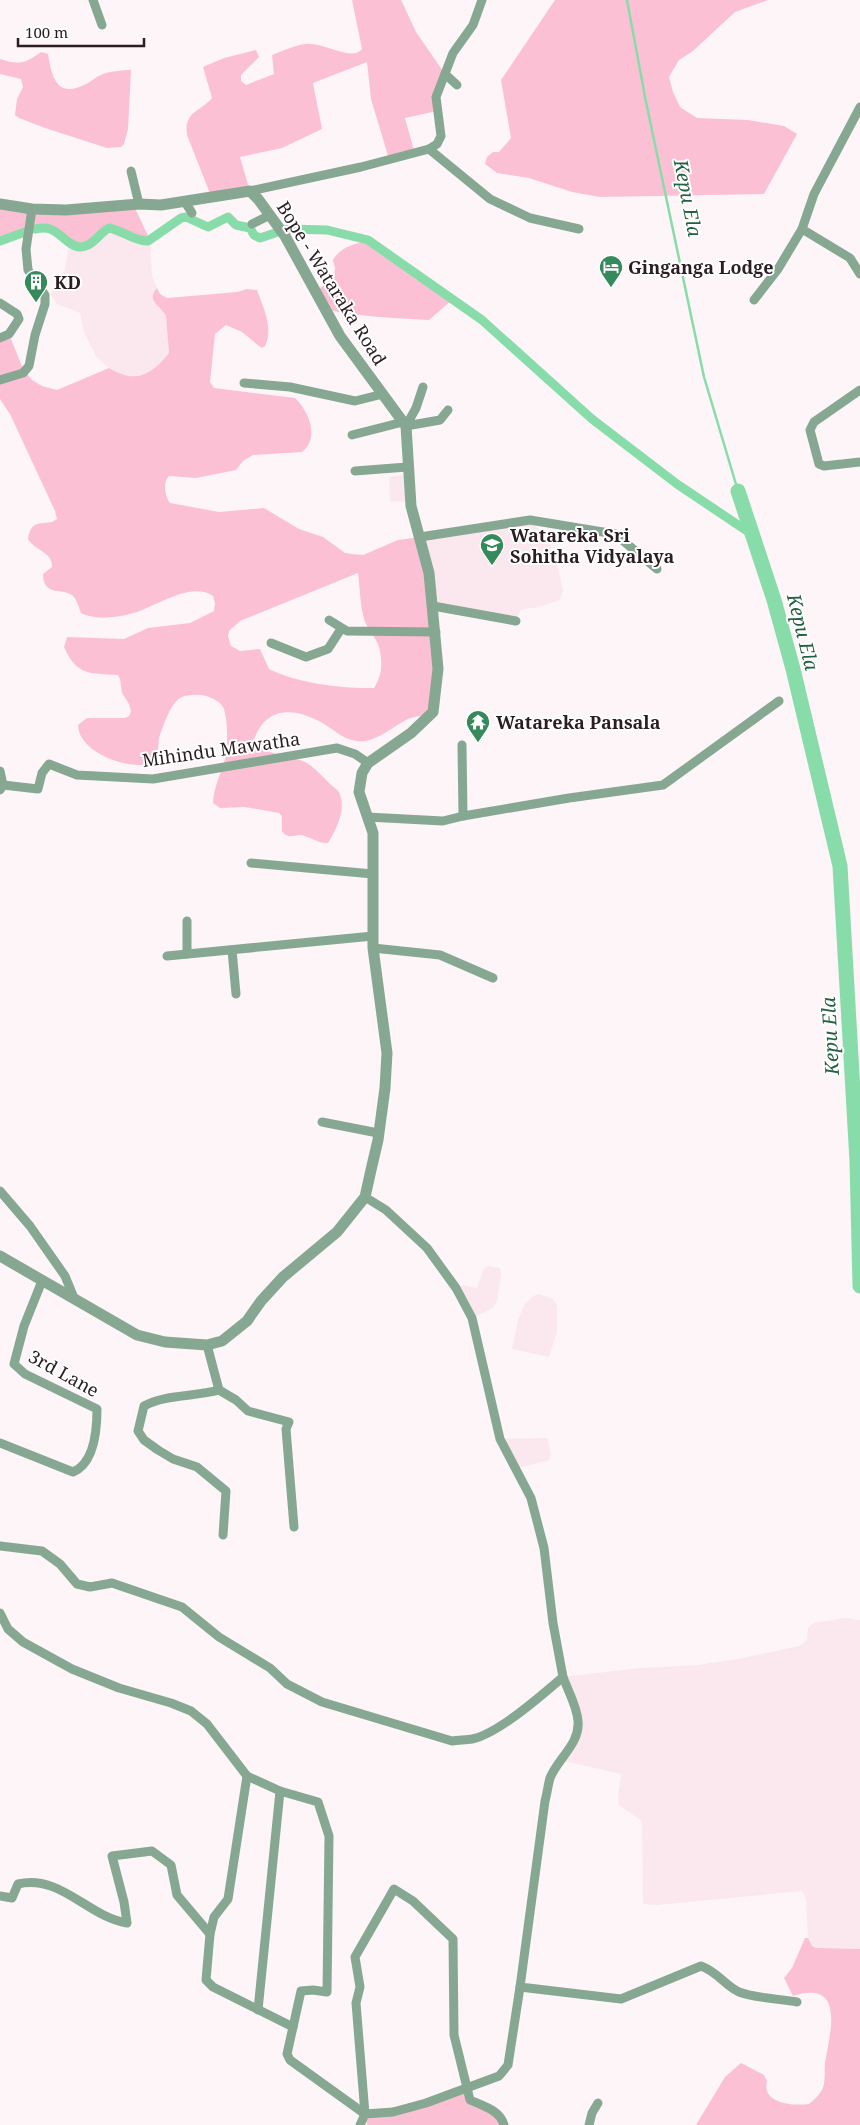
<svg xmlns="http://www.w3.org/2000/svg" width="860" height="2125" font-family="'Noto Serif',serif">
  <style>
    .built { fill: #fbe7ee }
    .green { fill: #fcc0d5; fill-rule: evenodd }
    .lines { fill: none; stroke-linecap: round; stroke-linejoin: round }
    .stream { stroke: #88dca9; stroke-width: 2.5 }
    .canal { stroke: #88dca9; stroke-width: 9 }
    .river { stroke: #88dca9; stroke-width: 15 }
    .minor { stroke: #86a892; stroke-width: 9 }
    .tertiary { stroke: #86a892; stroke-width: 11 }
    .labels { text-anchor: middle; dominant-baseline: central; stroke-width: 4; stroke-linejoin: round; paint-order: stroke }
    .poi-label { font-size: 18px; font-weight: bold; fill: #2b1d22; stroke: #fff; text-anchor: start }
    .street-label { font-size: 18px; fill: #2b1d22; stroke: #fff }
    .water-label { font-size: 19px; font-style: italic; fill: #246140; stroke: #fff }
  </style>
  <rect width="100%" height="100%" fill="#fdf5f8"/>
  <g class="built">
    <path d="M109,228L126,233L137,240H150L152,276L157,288L155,290L158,308L163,311L166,316L169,353L151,372L143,376L133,377L120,374L109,368L96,356L84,332L80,313L57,304L51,295L55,284L65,270L69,243L74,247L89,245L103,231Z"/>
    <path d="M403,475L406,502L390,501L389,477Z"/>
    <path d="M530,520L548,539L556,559L563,590L560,600L539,607L524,609L520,611L516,621L433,606L420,537Z"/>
    <path d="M488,1266L500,1268L501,1274L497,1301L493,1308L472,1318L456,1288L462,1285L477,1288L483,1270Z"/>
    <path d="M539,1294L553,1299L557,1305V1331L549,1357L512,1349L518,1320L525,1304L533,1296Z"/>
    <path d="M547,1438L551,1454L549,1460L514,1469L500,1439Z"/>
    <path d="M845,1618L860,1620V1949H821L812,1946L808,1938L806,1899L802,1891L657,1905L643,1904L642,1821L619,1805L618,1798L621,1774L560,1760L578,1731L563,1677L640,1668L698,1665L738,1659L799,1646L807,1640L808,1628L814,1623Z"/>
  </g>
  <g class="green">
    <path d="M352,0H401L416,32L445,74L437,111L405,118L415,154L389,159L371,99L367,62L313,83L322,129L282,148L240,157L250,191L211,196L187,135C184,111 199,113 212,98L203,67L224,58L256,50L259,57L241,75V81L246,85L274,74L272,55C282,51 296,45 306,44C323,42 352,62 362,49Z"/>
    <path d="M555,0H768L735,12L693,51L679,60L669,77L673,92L680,107L697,118L748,120L784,126L797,134L764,194L600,197L572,192L529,178L497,173L485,164L487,157L493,152H499L511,138L501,80Z"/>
    <path d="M41,52L48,54C52,78 57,99 86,84C92,81 97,76 103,74C112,71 122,70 131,70L128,129L124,144L121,147L107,148L45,128L19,118L15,115L17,99L23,87L21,79L0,74V59C19,65 25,64 41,52Z"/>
    <path d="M0,206H134L150,240C136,244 124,231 109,228C94,235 93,247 74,247L51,229L44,227L36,229L19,238L0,241Z"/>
    <path d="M368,240L452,300L429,320C394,318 359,317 324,309L315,292L334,277L335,268L333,260C340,247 355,244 368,240Z"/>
    <path d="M157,288L160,294L167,298L237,292L247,289L257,290C263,307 274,328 265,346L262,348L259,346L242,332L226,325L215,334L210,382L214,388L295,398C309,411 320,438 302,452L253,455L243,461L236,470L196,478L169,476C162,482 165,496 170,503L219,512L264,508L299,529L323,537L345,553L352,554L363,555L398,540L420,537L434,611L433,712C424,716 416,716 408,719C392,727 374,744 356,741C342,739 331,727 319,721C292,707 265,707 254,740C264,756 291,755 307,763C316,769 322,776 330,784C333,787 339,790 340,795C346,810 336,830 328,843C318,844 310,836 300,835C296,835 292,837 288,836C284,834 284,834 282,831V816L279,813L245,807L220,808L213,803C214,786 221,774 225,759C228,745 228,723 224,709C221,702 213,698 206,696C199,694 187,694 180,698C170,704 163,727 159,738C158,745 158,754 158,761C136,774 78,754 78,725L87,718H125L129,716L131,711L129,704L122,693L120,679L118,675C89,673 77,676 64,647L67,637L124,639L148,628L190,623L214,611L215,603L213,596C190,580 153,609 130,614C115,618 95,620 81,613C79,608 77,599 72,595C61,588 43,596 43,574L52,567C53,552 35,551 28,539C31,521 38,524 52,522L57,519L55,511L10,414L0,399V338L9,334L23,369L32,380L42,386L57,390L109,368C136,384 150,376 169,353L166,316C161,306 145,301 157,288ZM358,573C360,589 360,604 364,619C367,629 376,637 379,647C383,662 382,676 374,688C344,689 296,683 269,669L260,649L240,651L231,646L228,636L229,631L240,621Z"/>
    <path d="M805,1938H808L812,1946L816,1948L860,1949V2125H696L725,2077L741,2063L764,2075L767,2081C761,2104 794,2106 809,2104C814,2100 819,2095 822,2090C826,2082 824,2071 825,2063C830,2033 846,1979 793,1996L784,1978L792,1968Z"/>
    <path d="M466,2089L478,2104L504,2125H367L365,2114L393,2112Z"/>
  </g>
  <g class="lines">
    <g class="stream">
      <path d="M627,0L646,102L704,377L738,491"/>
      <path d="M857,1161H860"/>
    </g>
    <g class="canal">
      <path d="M35,229C40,228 45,227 50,229C64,234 72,253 88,245C96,241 101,232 109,228C124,231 134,241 148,241L181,218L186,217L208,227L228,217L236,225L250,228L254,235L260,238L275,233"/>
      <path d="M287,229L327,230L368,240L482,320L592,419L677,484L753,535"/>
      <path d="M0,241L25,232"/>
    </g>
    <path class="river" d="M738,491L774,600L793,669L840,866L857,1161L860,1286"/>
    <g class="minor">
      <path d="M93,0L102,25"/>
      <path d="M482,0L473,25L453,53L436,97L441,136L437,144L429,149L490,199L530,218L579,229"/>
      <path d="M445,74L457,85"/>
      <path d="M860,107L814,194L802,229L850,258L860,274"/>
      <path d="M131,171L139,204"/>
      <path d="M250,191L361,167L429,149"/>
      <path d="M185,202L192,213"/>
      <path d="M252,224L270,215"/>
      <path d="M754,300L778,269L802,229"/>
      <path d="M0,303L17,314L19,319L9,334L0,338"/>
      <path d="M0,380L23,373L29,366L35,335L45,304V295L28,270L26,249L32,209"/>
      <path d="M244,383L290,387L355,401L383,394"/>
      <path d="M423,387L416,408L406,426L440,420L448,410"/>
      <path d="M860,390L814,422L810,430L819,464L824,466L860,462"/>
      <path d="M352,435L403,422"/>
      <path d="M355,471L407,467"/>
      <path d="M420,537L530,520L615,534L657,569"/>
      <path d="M433,606L516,621"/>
      <path d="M329,620L347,631L436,632"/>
      <path d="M271,643L306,657L328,649L341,629"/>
      <path d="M462,745L463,816"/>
      <path d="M0,771L3,785L0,790"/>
      <path d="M3,785L38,789L42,773L49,764L77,775L153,779L337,748L355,754L368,763"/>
      <path d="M367,817L443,821L463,816L569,798L663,785L779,701"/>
      <path d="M251,863L373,874"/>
      <path d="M373,948L440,955L493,978"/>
      <path d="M232,950L236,994"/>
      <path d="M187,954V921"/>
      <path d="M167,956L373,936"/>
      <path d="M322,1122L378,1133"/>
      <path d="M0,1191L30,1226L65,1276L74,1298"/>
      <path d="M207,1345L219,1390C194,1397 166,1394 144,1406L138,1431L144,1440L158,1450L173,1459L197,1467L226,1491L223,1535"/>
      <path d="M219,1390L236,1400L248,1411L289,1422L286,1429L294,1527"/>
      <path d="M0,1443L73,1472C95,1463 97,1429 97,1409L25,1374L14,1364L24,1326L42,1281"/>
      <path d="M0,1546L42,1551L60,1564L77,1584L90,1587L112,1583L182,1607L219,1637L270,1668L287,1684L322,1702L452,1741C459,1740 466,1740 472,1739C498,1734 542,1695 563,1677L553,1623L544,1548L531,1498L500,1439L472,1318L456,1288L427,1248L386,1210L365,1197"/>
      <path d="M0,1613L8,1629L23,1642L72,1669L119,1688L171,1703L191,1711L207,1724L247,1776L280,1791L318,1802L329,1836L327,1992L313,1990L301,1991L293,2027"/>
      <path d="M563,1677C568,1691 577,1706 578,1721C580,1744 558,1758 550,1778C548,1785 547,1794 545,1801L520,1987L621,1999L701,1966C718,1972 724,1985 739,1992C754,1998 781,1999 797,2002"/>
      <path d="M247,1776L228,1899L214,1917L210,1934L206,1980L213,1987L293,2027L287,2054L290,2060L365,2114"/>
      <path d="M0,1896L12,1898L18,1884C61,1874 88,1917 127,1923L124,1902L112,1856L152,1851L171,1865L177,1895L210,1934"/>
      <path d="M258,2010L280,1791"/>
      <path d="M365,2114L356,2003L360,1987L355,1957L394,1889L413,1901L453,1939L454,2035L470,2100C483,2106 500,2110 504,2125"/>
      <path d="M360,2125L365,2114L393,2112L426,2103L499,2076L508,2065L520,1987"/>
      <path d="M589,2125L592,2113L598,2103"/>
    </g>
    <path class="tertiary" d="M0,204L32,209L66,210L139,204L161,205L250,191L258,199L285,236L340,336L406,426L411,506L429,573L438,669L433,712L411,733L368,763L362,773L359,792L373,833V948L387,1053L385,1088L378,1140L371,1170L365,1197L337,1232L283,1277L261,1301L247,1321L222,1341L207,1345L165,1342L137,1335L0,1256"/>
  </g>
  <defs>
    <g id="hotel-pin" transform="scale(1.25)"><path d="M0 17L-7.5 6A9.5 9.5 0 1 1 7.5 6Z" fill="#35895b" stroke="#fff"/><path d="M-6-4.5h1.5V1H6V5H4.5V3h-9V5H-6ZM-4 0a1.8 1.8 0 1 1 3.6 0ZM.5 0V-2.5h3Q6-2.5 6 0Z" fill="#fff"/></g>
    <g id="building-pin" transform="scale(1.25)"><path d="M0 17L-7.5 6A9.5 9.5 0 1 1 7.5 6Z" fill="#35895b" stroke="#fff"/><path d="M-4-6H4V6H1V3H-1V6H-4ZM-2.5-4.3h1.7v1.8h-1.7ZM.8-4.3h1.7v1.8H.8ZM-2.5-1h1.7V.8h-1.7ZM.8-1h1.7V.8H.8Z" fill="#fff"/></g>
    <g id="school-pin" transform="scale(1.25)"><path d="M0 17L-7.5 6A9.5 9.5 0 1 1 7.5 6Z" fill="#35895b" stroke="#fff"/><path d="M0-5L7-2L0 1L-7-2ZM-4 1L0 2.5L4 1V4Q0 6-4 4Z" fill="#fff"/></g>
    <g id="temple-pin" transform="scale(1.25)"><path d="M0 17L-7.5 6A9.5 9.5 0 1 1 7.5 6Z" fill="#35895b" stroke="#fff"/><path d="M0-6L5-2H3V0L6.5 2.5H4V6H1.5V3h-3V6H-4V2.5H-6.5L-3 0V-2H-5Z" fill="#fff"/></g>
  </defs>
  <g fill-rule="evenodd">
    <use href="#hotel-pin" x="611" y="267"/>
    <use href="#building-pin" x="36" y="282"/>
    <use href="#school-pin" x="492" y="545"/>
    <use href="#temple-pin" x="478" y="722"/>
  </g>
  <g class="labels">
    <g class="poi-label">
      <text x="628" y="267">Ginganga Lodge</text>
      <text x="54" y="282">KD</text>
      <text x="510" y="535">Watareka Sri<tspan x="510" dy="21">Sohitha Vidyalaya</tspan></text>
      <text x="496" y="722">Watareka Pansala</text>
    </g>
    <g class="street-label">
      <text transform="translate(332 283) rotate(58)">Bope - Wataraka Road</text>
      <text transform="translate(221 749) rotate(-8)">Mihindu Mawatha</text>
      <text transform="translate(64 1373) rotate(29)">3rd Lane</text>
    </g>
    <g class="water-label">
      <text transform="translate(688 198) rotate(79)">Kepu Ela</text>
      <text transform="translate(803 632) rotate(76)">Kepu Ela</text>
      <text transform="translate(830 1036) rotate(-93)">Kepu Ela</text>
    </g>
  </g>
  <path d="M18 38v8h126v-8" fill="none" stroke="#2b1d22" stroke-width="2.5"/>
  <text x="25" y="38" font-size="15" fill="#2b1d22" stroke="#ffffff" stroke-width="4" paint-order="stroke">100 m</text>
</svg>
